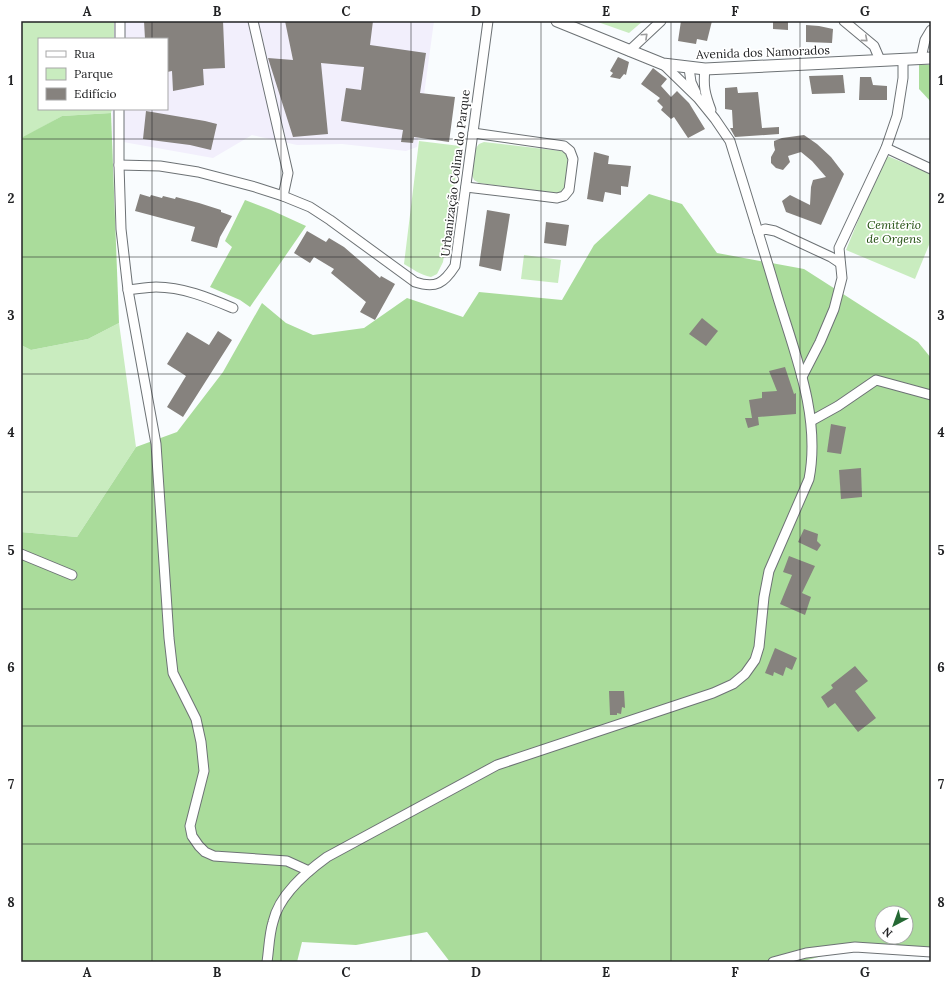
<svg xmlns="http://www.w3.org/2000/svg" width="952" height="983" font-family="Lora,serif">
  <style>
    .industrial { fill: #f2effc }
    .green { fill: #c9ecbf }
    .forest { fill: #aadc9b; fill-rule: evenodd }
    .building { fill: #86827e }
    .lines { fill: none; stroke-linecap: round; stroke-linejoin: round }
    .minor-casing { stroke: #6d7275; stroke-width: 11 }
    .tertiary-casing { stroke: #6d7275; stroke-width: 13 }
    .minor { stroke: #fff; stroke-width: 9 }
    .tertiary { stroke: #fff; stroke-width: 11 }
    .oneway { stroke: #9c9c9d }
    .grid { fill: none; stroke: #222325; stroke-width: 1; stroke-opacity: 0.55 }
    .labels { text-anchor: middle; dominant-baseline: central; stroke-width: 3.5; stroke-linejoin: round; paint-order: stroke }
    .street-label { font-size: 12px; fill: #222325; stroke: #fff }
    .park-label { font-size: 12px; font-style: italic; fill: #1f4d0d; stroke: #fff }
    .neatline { fill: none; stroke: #222325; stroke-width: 1.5 }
    .grid-label { font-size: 13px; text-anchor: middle; font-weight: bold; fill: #222325 }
  </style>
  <rect width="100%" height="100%" fill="#f9fcfe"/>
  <path class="industrial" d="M114,21H434L417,147L406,151L342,144L297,145L252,135L213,158L112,140V109H167V39H114Z"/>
  <g class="green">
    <path d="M21,21H114V39H39V109H112L111,113L62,116L21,139Z"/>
    <path d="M595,21H643L629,33Z"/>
    <path d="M419,141L460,146L443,262L437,274L431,277C420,275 413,269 404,264Z"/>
    <path d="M484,142L561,151L567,154C569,162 568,180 565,187C563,191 560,192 557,194L479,183L474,180L472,175L476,148L479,144Z"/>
    <path d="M885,155L931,174V240L915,279L846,250Z"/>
    <path d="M524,255L561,260L558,283L521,279Z"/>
    <path d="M119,323L136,447L77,537L21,532V345L31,350L88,339Z"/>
  </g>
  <g class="forest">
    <path d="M919,64L931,65V102L919,89Z"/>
    <path d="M111,113L119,323L88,339L31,350L21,345V139L23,137L62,116Z"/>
    <path d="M649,194L682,204L717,253L804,269L918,342L931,358V957L855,947L800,962H450L427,932L356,945L302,942L297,962H21V532L77,537L136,447L177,432L223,372L262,303L286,323L313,335L364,328L407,298L463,317L479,292L562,300L594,245ZM882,913H906V937H882Z"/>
    <path d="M245,200L271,210L306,226L250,307L240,300L210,287L232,247L225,241Z"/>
  </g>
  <g class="building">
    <path d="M144,21H223L225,68L203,69L204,85L173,91L172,71L167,72V39H145Z"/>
    <path d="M285,21H373L370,45L426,53L420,93L455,97L449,142L414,137L413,143L401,142L403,130L341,121L346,88L361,90L364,67L321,63L328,134L293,137L268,58L293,60Z"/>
    <path d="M681,21H712L707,41L697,39L696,44L678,41Z"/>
    <path d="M773,21H788V30L773,29Z"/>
    <path d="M806,25L819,26L833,29L832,43L806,42Z"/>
    <path d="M618,57L629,62L626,75L624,74L620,79L610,77L613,73L610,71Z"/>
    <path d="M653,68L667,79L661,86L671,97L677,91L689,103L705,129L688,138L674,117L671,119L661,110L663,107L657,101L660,98L641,84Z"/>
    <path d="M843,75L845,93L812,94L809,76Z"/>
    <path d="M860,77H871L873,85L887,86V100H859Z"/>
    <path d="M737,87L738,93L758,92L762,128L779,127V134L735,137L730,128H733L732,110L725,109V88Z"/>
    <path d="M146,111L205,121L217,124L211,150L190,145L143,139Z"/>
    <path d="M804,135L817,144L831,157L844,174L821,225L786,212L782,201L790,195L810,205L811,187L813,180L826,177L812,161L801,152L788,156L790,162L783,170L776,168L771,163V157L775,150L774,145V141L782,138Z"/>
    <path d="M594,152L609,156L608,164L631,166L628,187L621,186V195L605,192L603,202L587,199Z"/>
    <path d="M140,194L150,197L151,195L162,198L163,196L175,199L176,197L199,203L221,210V212L232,216L220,237L217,248L191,241L195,227L135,211Z"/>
    <path d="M487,210L510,214L501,271L479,266Z"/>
    <path d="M546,222L569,225L566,246L544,243Z"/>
    <path d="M307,231L326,242L329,238L344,247L380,278L381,276L395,284L375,320L360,312L366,302L331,273L334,269L314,257L310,263L294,253Z"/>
    <path d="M702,318L718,331L706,346L689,334Z"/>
    <path d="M218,331L232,340L183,417L167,407L186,376L167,364L187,332L209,345Z"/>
    <path d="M785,367L794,394L796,393V414L758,417L759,425L748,428L745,418H752L749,400L762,398V392L777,391L769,371Z"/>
    <path d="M831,424L846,427L841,454L827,452Z"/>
    <path d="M861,468L862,497L841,499L839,470Z"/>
    <path d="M804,529L818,534L817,541L821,545L817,551L798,542Z"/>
    <path d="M789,556L815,566L802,593L811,597L805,615L780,604L792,575L783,572Z"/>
    <path d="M775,648L797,658L792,670L786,667L783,676L774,672L773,676L765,673Z"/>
    <path d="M855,666L868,681L855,691L876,718L858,732L835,703L828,708L821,697L833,688L831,685Z"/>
    <path d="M609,691H624L625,708L622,707L621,714L617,713V715H610Z"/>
  </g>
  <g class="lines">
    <g class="minor-casing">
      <g id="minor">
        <path d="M253,21L288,173L283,196"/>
        <path d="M844,21L874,46L880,60"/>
        <path d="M120,39V21"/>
        <path d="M629,51L661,21"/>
        <path d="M921,58L925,40L931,30"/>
        <path d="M689,68L691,82L696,93"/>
        <path d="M705,69C703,86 705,94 711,110"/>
        <path d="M119,109V165L121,229L128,290L156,444L169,638L173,673L196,719L201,742L204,771L190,826L192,836L199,846L205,852L214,856L287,861L309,871"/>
        <path d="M886,148L931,169"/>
        <path d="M119,165L160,166L198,172L255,187L283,196L310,207L330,220L415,282C436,289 444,283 455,266L488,21"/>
        <path d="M466,187L557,198L564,196L569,190L573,159L570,151L564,146L473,133"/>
        <path d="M758,232L765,229L775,231L831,257L840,263"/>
        <path d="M128,290C138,289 147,287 156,287C183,287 209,298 233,308"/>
        <path d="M802,377L820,342L834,309L842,278L839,248L886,148L897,116L903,78V59"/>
        <path d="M811,421L838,406L876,380L931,395"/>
        <path d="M21,554L72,575"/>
        <path d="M267,962C269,949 269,935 273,922C279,895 305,873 327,857L497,765L713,693L733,684L745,674L755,660L759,647L764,597L769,571L809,479C821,417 795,354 777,295C762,244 746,193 730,141L715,119L698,98L663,64"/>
        <path d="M773,962L806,953L855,947L931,952"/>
      </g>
    </g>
    <g class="tertiary-casing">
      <path id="tertiary" d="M557,21L663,64L705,69L931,58"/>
    </g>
    <use href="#minor" class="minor"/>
    <use href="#tertiary" class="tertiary"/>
  </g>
  <defs><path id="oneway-chevron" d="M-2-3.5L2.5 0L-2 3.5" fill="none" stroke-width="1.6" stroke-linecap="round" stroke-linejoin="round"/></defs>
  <g class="oneway">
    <use href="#oneway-chevron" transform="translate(645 36) rotate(-43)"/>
    <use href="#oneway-chevron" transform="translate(865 39) rotate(41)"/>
  </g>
  <path class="grid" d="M152,21V39M281,21V962M411,21V962M541,21V962M671,21V962M800,21V962M152,109V962M21,139H931M21,257H931M21,374H931M21,492H931M21,609H931M21,726H931M21,844H931"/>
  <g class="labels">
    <g class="street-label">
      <text transform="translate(763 52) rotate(-2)">Avenida dos Namorados</text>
      <text transform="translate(455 173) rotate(-83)">Urbanização Colina do Parque</text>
    </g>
    <g class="park-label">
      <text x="894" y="224">Cemitério<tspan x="894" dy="14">de Orgens</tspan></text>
    </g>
  </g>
  <rect width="952" height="983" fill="none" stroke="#ffffff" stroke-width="44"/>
  <rect x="38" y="38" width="130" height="72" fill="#ffffff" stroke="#a7a7a8"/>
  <rect x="46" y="51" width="20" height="6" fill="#ffffff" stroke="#a7a7a8"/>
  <text x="74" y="58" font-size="12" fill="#222325">Rua</text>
  <rect x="46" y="68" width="20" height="12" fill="#c9ecbf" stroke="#a7a7a8"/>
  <text x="74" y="78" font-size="12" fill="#222325">Parque</text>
  <rect x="46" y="88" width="20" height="12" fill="#86827e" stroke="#a7a7a8"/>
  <text x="74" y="98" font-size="12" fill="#222325">Edifício</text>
  <g transform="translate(894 925) rotate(221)"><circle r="19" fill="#ffffff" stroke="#a7a7a8"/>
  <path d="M0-3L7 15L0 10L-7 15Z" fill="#256934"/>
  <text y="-6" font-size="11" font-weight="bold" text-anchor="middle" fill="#222325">N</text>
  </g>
  <rect x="22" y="22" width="908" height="939" class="neatline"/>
  <g class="grid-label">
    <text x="87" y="16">A</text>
    <text x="217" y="16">B</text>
    <text x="346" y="16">C</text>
    <text x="476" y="16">D</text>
    <text x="606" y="16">E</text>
    <text x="735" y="16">F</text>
    <text x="865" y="16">G</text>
    <text x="11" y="85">1</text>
    <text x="941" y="85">1</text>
    <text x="11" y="203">2</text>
    <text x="941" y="203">2</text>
    <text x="11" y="320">3</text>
    <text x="941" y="320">3</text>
    <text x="11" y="437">4</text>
    <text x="941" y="437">4</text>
    <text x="11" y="555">5</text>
    <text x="941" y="555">5</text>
    <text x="11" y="672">6</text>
    <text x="941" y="672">6</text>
    <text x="11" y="789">7</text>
    <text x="941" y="789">7</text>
    <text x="11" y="907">8</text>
    <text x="941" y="907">8</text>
    <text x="87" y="977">A</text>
    <text x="217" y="977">B</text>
    <text x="346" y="977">C</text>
    <text x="476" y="977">D</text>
    <text x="606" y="977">E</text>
    <text x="735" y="977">F</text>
    <text x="865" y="977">G</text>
  </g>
</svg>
